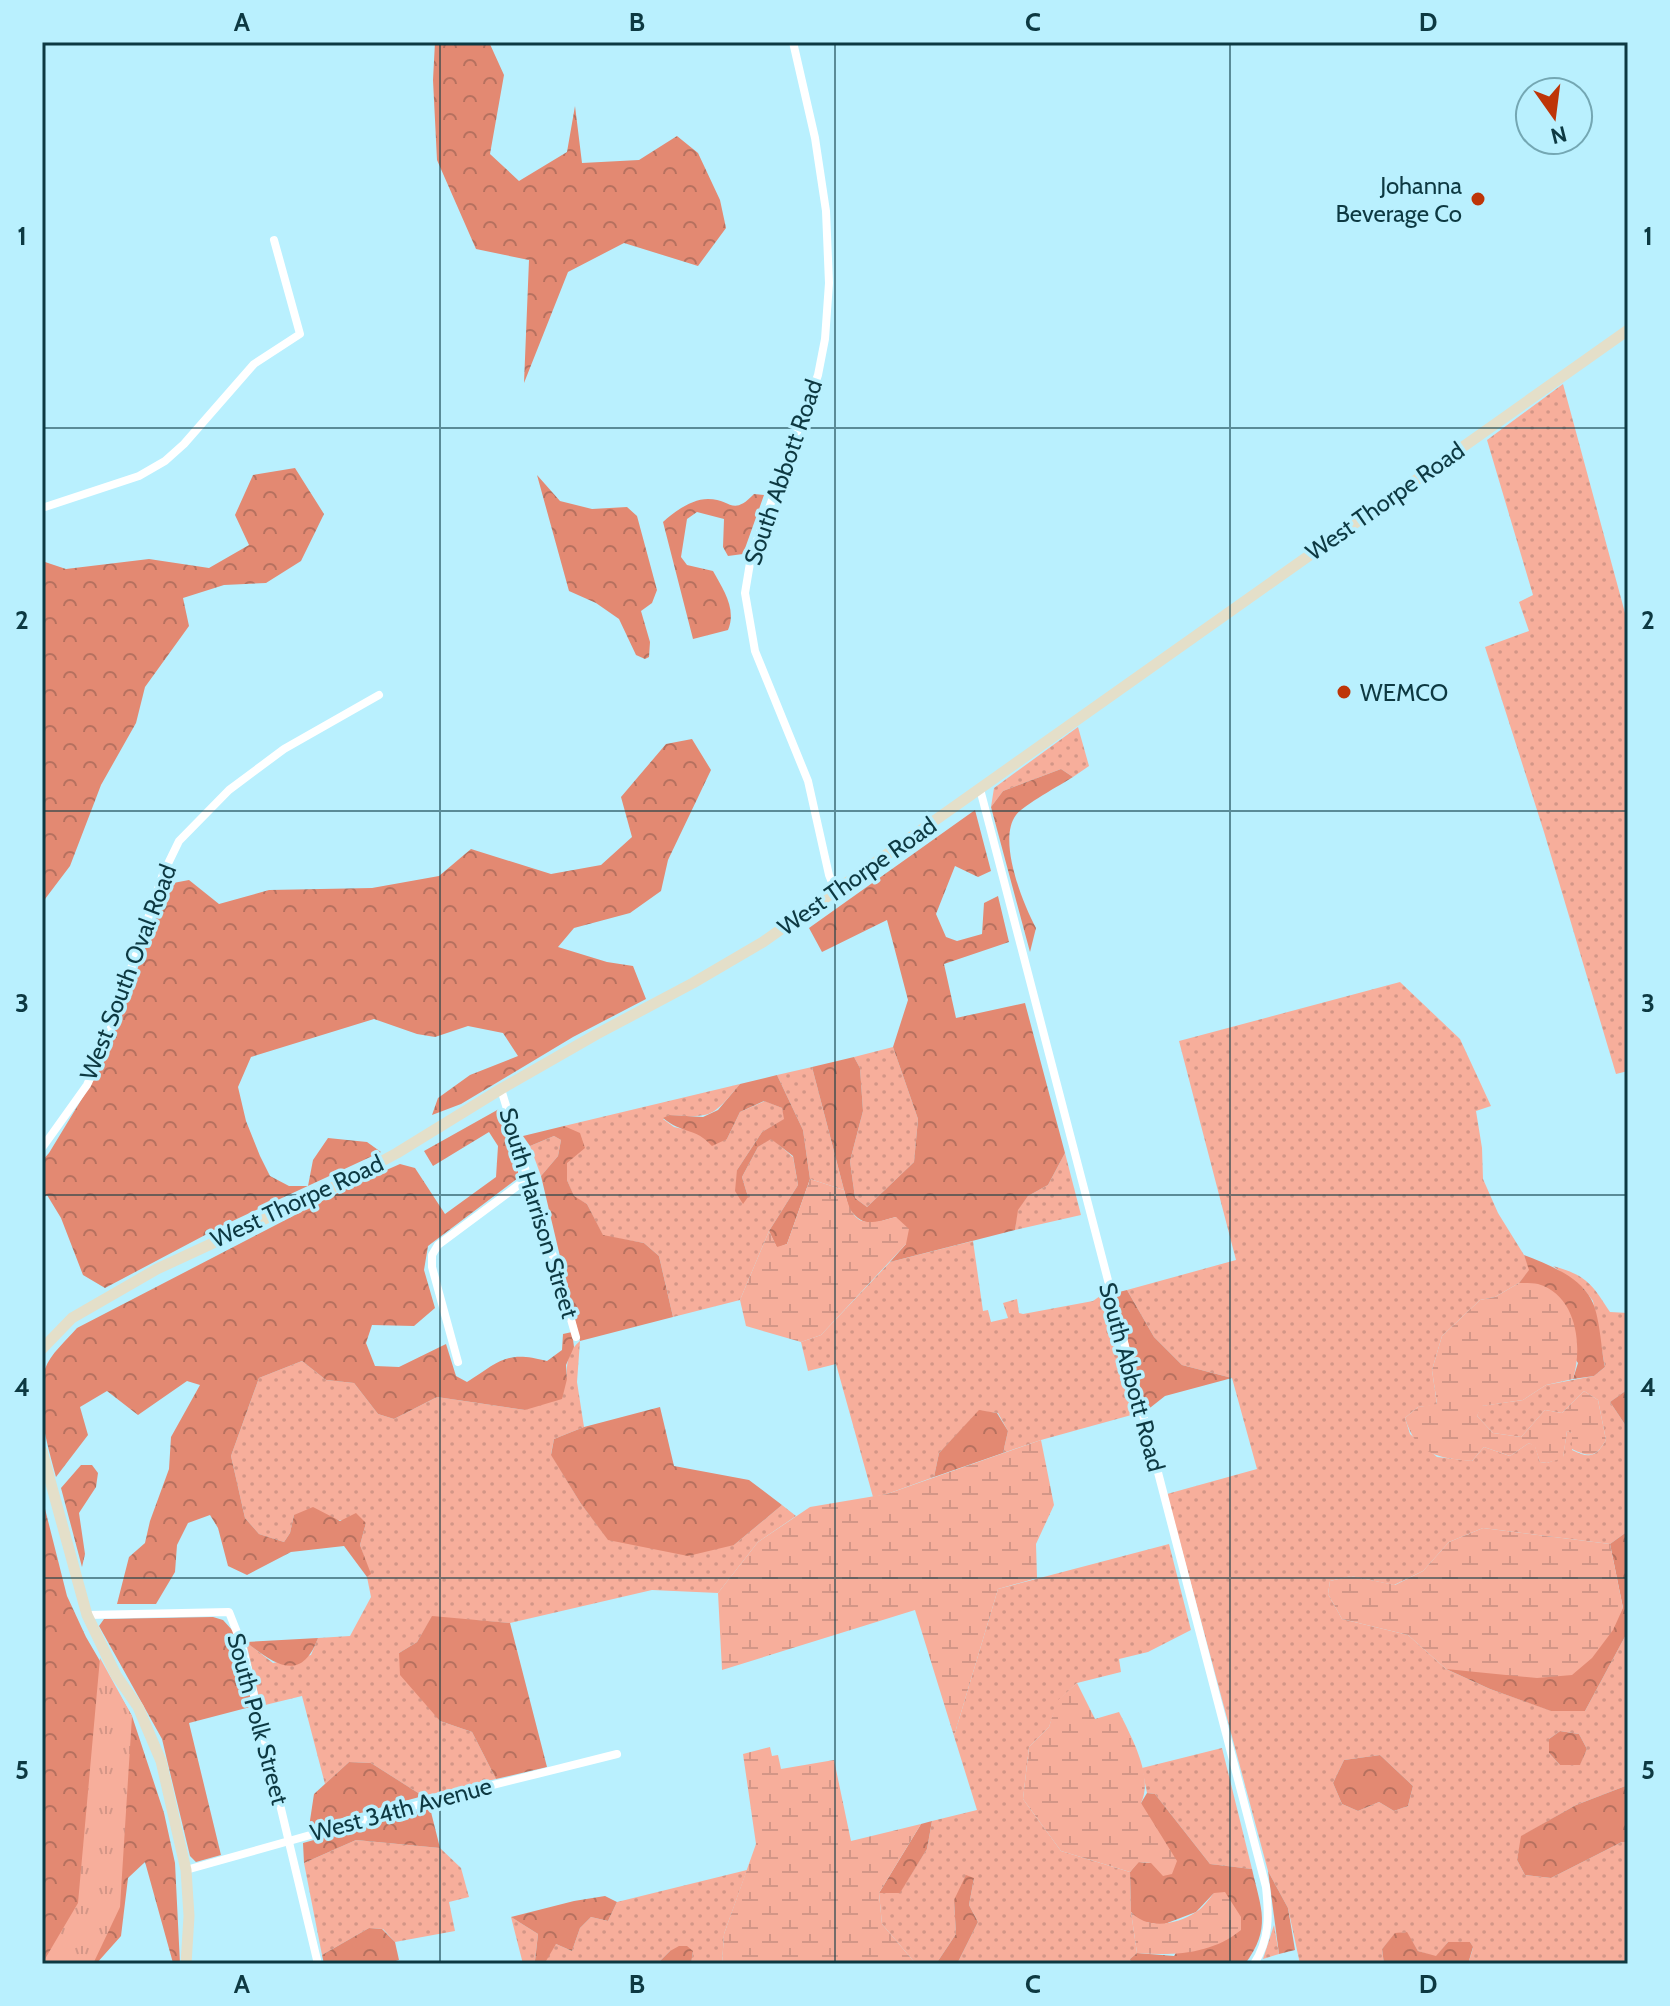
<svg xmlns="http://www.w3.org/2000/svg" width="1670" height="2006" font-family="Cabin,sans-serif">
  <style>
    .grass { fill: url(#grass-dots); fill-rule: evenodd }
    .forest { fill: url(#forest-crowns) }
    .wetland { fill: url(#wetland-marsh) }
    .park { fill: url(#park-tufts) }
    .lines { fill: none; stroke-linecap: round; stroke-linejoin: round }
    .street { stroke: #fff; stroke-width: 8 }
    .secondary { stroke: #e4dfc9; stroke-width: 11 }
    .grid { fill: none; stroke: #0d3942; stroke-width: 2; stroke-opacity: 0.55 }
    .poi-dot { fill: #be3508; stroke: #b9f0fe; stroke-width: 3 }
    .labels { text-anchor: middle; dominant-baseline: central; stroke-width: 7; stroke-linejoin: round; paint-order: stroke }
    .poi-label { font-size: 24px; fill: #0d3942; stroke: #b9f0fe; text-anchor: end }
    .street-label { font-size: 24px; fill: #0d3942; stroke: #b9f0fe }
    .neatline { fill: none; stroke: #0d3942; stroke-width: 3 }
    .grid-label { font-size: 26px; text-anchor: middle; font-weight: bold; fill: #0d3942 }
  </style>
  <defs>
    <pattern id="grass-dots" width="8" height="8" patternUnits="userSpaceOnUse" patternTransform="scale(2)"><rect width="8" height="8" fill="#f7ae9b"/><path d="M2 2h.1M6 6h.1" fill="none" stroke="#d39687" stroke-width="1.8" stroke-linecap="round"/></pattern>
    <pattern id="forest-crowns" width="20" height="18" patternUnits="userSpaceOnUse" patternTransform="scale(2)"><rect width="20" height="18" fill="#e38972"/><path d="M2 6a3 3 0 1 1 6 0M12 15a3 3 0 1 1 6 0" fill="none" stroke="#b6715f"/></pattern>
    <pattern id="wetland-marsh" width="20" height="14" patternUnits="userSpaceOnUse" patternTransform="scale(2)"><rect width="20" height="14" fill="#f7ae9b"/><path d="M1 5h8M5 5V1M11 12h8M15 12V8" fill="none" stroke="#d39687"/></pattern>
    <pattern id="park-tufts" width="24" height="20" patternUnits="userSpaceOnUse" patternTransform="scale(2)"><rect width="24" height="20" fill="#f7ae9b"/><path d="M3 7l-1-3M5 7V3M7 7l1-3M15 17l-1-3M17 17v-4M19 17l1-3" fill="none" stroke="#d39687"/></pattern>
  </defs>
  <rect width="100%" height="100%" fill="#b9f0fe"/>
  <g class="grass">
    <path d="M1563,384L1628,624V1071L1616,1074L1544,832L1485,647L1529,631L1519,602L1533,595L1487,440Z"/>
    <path d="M1078,727L1089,766L1073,777L1061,769L1003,791L991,807L994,788Z"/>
    <path d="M1400,982L1460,1039L1491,1106L1476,1111L1482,1148L1483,1179L1498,1213L1524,1255L1530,1270L1519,1283L1495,1297L1480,1300L1442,1336L1432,1370L1437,1405L1418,1407L1405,1418L1410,1434L1437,1457L1472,1461L1484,1447L1510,1456L1529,1443L1535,1446L1540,1462L1547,1463L1563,1457L1567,1431L1573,1433L1572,1450C1590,1459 1596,1457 1606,1440L1598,1400L1584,1391L1562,1413L1545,1410L1521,1437L1493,1433L1477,1416L1481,1406L1523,1400L1546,1385L1594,1376L1605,1367L1593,1301L1584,1289L1553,1266C1586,1275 1592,1284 1610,1312L1628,1313V1389L1610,1402L1628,1429V1531L1610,1544L1483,1528L1449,1542L1423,1571L1394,1585L1351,1576L1330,1581L1328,1594L1342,1619L1408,1635L1446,1669L1490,1689L1552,1711H1585L1628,1631V1785L1576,1805L1522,1836L1517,1860L1525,1875L1551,1878L1622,1842H1628V1964H1468L1473,1948L1470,1942H1448L1436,1957L1418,1951L1406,1932L1395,1934L1382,1949L1384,1964H1300L1288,1908L1268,1871L1167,1494L1257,1469L1232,1378L1182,1365L1154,1337L1127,1290L1236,1260L1179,1041ZM1560,1731L1579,1734L1587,1749L1580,1764L1560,1765L1549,1753V1739ZM1380,1755L1413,1786L1408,1806L1394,1811L1379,1802L1358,1811L1342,1804L1333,1783L1344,1760Z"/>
    <path d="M893,1047L918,1119L914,1162L867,1207L855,1198L850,1161L863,1111L860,1068L854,1057Z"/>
    <path d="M812,1067L844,1190L810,1179L803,1130L777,1075Z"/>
    <path d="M740,1084C712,1117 713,1118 669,1115L663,1119L674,1127L727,1139L740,1112L765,1101L782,1108L785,1119L762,1132L737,1170L748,1197L742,1177L758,1147L771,1138L793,1157L798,1185L769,1231L740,1300L673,1317L659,1256L644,1243L603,1236L587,1204L574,1197L567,1180L564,1126Z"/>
    <path d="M554,1136L561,1140L558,1156L541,1176L530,1146Z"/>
    <path d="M1065,1153L1081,1215L1015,1230L1017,1210L1028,1196L1048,1185Z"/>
    <path d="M973,1241L983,1311L988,1310L991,1322L1008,1318L1003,1303L1017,1299L1019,1313L1023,1314L1093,1301L1100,1296L1135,1414L1041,1440L1003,1453L1008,1431L998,1413L979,1411L939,1453L934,1477L887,1494L873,1497L836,1364L808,1371L801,1342L821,1335L890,1262Z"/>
    <path d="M580,1341L577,1382L584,1427L554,1439L551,1454L581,1504L608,1539L734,1545L782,1505L796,1516L758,1542L718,1593L652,1590L510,1623L432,1617L417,1642L399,1653L440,1721L472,1732L496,1779L423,1796L371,1763L349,1762L325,1784L302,1696L261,1706L246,1642L273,1663L311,1655L318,1638L350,1636L371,1597L367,1577L370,1574L360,1545L366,1523L294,1515L290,1533L284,1542L259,1534L245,1518L231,1456L259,1378L302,1361L326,1380L354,1383L378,1414L394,1419L437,1397L525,1410L567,1379C566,1364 568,1351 580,1341Z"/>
    <path d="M1169,1544L1191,1630L1148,1652L1119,1659L1121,1672L1077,1683L1058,1701L1049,1727L1029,1747L1023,1799L1061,1851L1130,1872L1131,1912L1137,1953L1130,1959L1131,1964H957L978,1922L969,1905L974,1878L954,1900L956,1934L936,1964H916L882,1924L879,1893L900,1892L927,1849L932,1821L977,1810L954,1736L998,1589Z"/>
    <path d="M1222,1748L1252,1869L1210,1864L1155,1794L1147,1793L1142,1768Z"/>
    <path d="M356,1840L440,1848L461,1868L469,1897L449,1902L455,1931L395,1942L383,1929L369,1928L322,1955L304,1863Z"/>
    <path d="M747,1870L724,1934L722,1964H691L693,1951H670L657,1964H523L511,1917L538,1934L535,1960L556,1944L572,1951L580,1928L591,1917L608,1921L617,1902Z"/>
    <path d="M1274,1925L1279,1954L1263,1959Z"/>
  </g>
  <g class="forest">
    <path d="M435,42H489L504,75L490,154L519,181L567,152L575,106L582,163L639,160L677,136L698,153L720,200L726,228L698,266L624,243L568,272L524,383L529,260L476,249L437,160L433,80Z"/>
    <path d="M295,468L324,514L301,561L266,583L224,585L183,598L189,626L145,687L136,723L101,785L70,866L42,903V561L66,569L149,559L209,568L249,545L235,515L253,475Z"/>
    <path d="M537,475L560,501L592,509L627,507L637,516L657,590L652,603L641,611L650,642L649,657L645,659L636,655L619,619L596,603L569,591Z"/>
    <path d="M754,494L764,495L743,554L728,556L723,547L724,519L697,512L687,519L681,557L687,565L713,571C723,589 737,609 728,630L693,639L663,522C675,511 692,499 708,499C731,499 732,517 754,494Z"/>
    <path d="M692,739L711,770L668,860L661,891L630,913L574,928L558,947L607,962L633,966L646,999L573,1037L461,1104L432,1115L438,1098L470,1075L518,1056L503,1033L468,1026L435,1037L417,1034L374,1019L251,1057L238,1087L246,1121L260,1156L270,1176L289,1186H308L313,1160L328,1138L367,1142L381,1152L224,1225L105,1288L83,1275L61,1218L47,1195L42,1199V1161L49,1153L103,1064L168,884L189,880L219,904L269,890L372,888L439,876L471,849L551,874L601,865L632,837L621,797L666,744Z"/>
    <path d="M1061,769L1073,777C1059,786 1025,804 1016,815C997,840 1023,904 1036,928L1030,952L991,807L1003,791Z"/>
    <path d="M975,810L991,871L978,877L955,866L936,914L946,937L957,941L982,934L984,903L998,896L1009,942L944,964L956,1018L1025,1003L1065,1153L1048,1185L1028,1196L1018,1210L1015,1230L890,1262L906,1244L896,1217C873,1223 866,1229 849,1209L812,1067L854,1057L860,1068L863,1111L850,1161L855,1198L867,1207L914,1162L918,1119L893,1047L908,1000L887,920L822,952L809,928Z"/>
    <path d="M777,1075L803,1130L810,1179L787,1244L777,1248L769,1231L798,1185L793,1156L771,1139L758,1147L742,1177L748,1197L743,1204L735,1191L737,1170L762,1132L784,1119L782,1108L764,1101L740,1112L727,1139L712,1146C695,1127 682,1134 663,1118L669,1115L703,1117L718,1110L740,1084Z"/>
    <path d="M499,1109L518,1162V1178L428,1246L424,1270L435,1308L414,1326L372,1325L366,1343L375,1366L399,1367L446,1344L456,1376L467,1382C500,1361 506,1350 547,1361L562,1350L563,1334L572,1332L574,1347L566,1365L567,1379L562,1399L525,1410L437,1397L394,1419L378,1414L354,1383L326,1380L302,1361L259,1378L231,1456L245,1518L259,1534L284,1542L290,1533L294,1515L313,1507L340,1521L356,1513L366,1523L360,1545L371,1574L367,1577L344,1546L291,1552L247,1575L228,1566L218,1528L210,1515L188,1523L177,1545L175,1572L156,1604H117L129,1557L145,1543L150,1521L169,1469L171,1437L200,1385L187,1381L138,1415L107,1391L80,1407L88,1435L56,1477C48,1446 33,1400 45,1369C50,1354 67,1340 77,1328L357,1183L400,1164L415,1168L445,1214L496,1177L498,1146L489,1132L433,1166L424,1151Z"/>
    <path d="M564,1126L580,1133L585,1148L567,1163V1180L574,1196L587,1204L603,1235L644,1243L659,1256L673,1317L580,1341L541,1176L558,1156L561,1140L554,1136L530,1146L523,1136Z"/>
    <path d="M1524,1255C1547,1264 1579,1276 1591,1299C1600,1315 1601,1349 1605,1367L1594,1376L1573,1379L1578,1363L1519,1283L1529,1270Z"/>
    <path d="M1127,1290L1154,1337L1182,1365L1232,1378L1165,1396L1146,1411L1115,1293Z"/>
    <path d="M1628,1389V1429L1610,1402Z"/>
    <path d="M660,1407L674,1466L749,1480L782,1505L734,1545L688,1556L608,1540L581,1504L551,1455L554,1439L584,1427Z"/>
    <path d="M979,1410L997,1413L1008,1431L1003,1453L934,1477L939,1453Z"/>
    <path d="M81,1465H92L98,1473L96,1487L79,1513L85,1554L82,1567L61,1488Z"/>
    <path d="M42,1497L67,1596L86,1637L132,1716L164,1813L175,1863L180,1964L173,1963L145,1862L128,1878L121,1936L96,1964H42Z"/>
    <path d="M1628,1531V1631L1585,1711H1551L1490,1689L1446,1669H1466L1623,1608L1610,1544Z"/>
    <path d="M432,1616L510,1623L547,1767L496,1779L472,1732L440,1721L400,1675L399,1653L417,1642Z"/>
    <path d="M213,1617L223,1620L233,1631L254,1706L189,1723L221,1855L196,1862L190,1856L162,1739L99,1626L104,1619Z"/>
    <path d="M318,1638C301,1684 274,1664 246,1642Z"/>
    <path d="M1560,1731L1579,1734L1587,1749L1580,1765H1560L1549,1753V1739Z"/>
    <path d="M1380,1755L1413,1786L1408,1806L1394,1811L1379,1802L1358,1811L1342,1804L1333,1783L1344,1760Z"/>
    <path d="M349,1762L371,1763L423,1796L309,1827L314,1794Z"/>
    <path d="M1628,1785V1842H1622L1551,1878L1525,1875L1517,1860L1521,1836L1576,1805Z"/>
    <path d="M1147,1793L1155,1794L1210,1864L1252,1869C1261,1909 1272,1928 1245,1964H1131L1130,1959L1137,1953L1174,1956L1214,1893L1196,1912L1162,1925L1139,1921L1131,1912L1130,1872L1138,1862L1151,1863L1141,1803Z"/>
    <path d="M430,1808L440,1848L356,1840L304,1863L303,1843Z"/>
    <path d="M932,1821L927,1849L900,1893H879L921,1824Z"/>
    <path d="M1268,1871L1288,1908L1295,1950L1279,1954Z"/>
    <path d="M966,1875L974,1878L969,1905L978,1922L957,1964H936L956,1934L954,1900Z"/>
    <path d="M605,1896L617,1902L608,1921L591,1917L580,1928L572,1951L556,1944L546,1961H535L538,1934L511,1917L574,1901Z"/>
    <path d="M369,1928L382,1929L395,1942L399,1960L386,1964H324L322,1955Z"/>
    <path d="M1407,1932L1418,1951L1436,1956L1448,1942H1470L1473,1947L1468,1964H1384L1382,1949L1395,1933Z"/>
    <path d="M679,1946H687L693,1951L691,1964H657L670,1951Z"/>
  </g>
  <g class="wetland">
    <path d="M810,1179L844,1190C853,1226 863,1226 896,1217L909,1229L906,1244L821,1335L801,1342L746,1326L740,1300L769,1231L777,1247L787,1244Z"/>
    <path d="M1519,1283C1525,1283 1533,1283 1538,1284C1577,1295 1583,1347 1573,1379L1546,1385L1523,1400L1482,1406L1477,1416L1493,1433L1521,1437L1545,1410L1562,1413L1584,1391L1598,1400L1606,1440C1596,1457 1590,1458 1572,1449V1433L1567,1431L1563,1458L1547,1463L1540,1462L1535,1447L1529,1443L1510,1456L1484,1447L1472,1461C1438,1458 1416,1455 1405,1418L1418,1407L1437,1404L1432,1370L1442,1336L1480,1300L1495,1297Z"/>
    <path d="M1041,1440L1054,1505L1036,1544L1037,1578L998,1589L954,1736L915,1610L722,1670L718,1593L758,1542L810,1507L887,1494Z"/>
    <path d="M1483,1528L1610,1544L1623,1608L1613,1630L1592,1658L1572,1675L1537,1678L1446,1669L1408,1635L1342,1619L1328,1594L1330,1581L1351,1576L1395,1585L1423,1571L1449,1542Z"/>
    <path d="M1077,1683L1095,1719L1119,1712C1131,1736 1154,1777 1141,1803L1177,1861L1172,1874L1163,1876L1151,1863L1139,1862L1130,1872L1061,1851L1023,1799L1029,1747L1049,1727L1057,1701Z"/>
    <path d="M770,1747L772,1756L778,1755L781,1769L834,1760L851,1841L921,1824L879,1893L882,1924L916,1964H722L724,1934L756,1844L743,1754Z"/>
    <path d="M1225,1892L1241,1917V1930C1212,1954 1174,1956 1137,1953L1131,1912C1147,1930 1177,1925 1196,1912C1203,1908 1209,1899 1214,1893Z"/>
  </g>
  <path class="park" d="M100,1658L132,1716L120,1907L93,1964H42L78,1903Z"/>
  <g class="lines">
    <g class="street">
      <path d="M793,42L815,138L826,211L829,283L825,339L818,375L751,557L745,593L755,651L808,781L829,875L836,892"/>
      <path d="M42,508L139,476L165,461L184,444L254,364L300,334L274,240"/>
      <path d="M980,789L1266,1887C1269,1915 1270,1939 1254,1964"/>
      <path d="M501,1089L528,1178L535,1193L576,1337"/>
      <path d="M42,1148L87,1085L104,1048L163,874L179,841L229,790L284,749L379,695"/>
      <path d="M458,1362L432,1267V1255L438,1245L528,1178"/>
      <path d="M87,1615L229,1612L242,1645L318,1964"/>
      <path d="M186,1870L449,1796L617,1754"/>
    </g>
    <g class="secondary">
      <path d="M42,1349L72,1318L157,1269L336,1186L397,1153L501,1089L597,1034L693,983L763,942L1628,330"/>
      <path d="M42,1451L87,1615L116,1675L138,1707L161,1761L186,1870L189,1916L186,1964"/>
    </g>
  </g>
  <path class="grid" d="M440,42V1964M835,42V1964M1230,42V1964M42,428H1628M42,811H1628M42,1195H1628M42,1578H1628"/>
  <g class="poi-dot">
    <circle cx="1478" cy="199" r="8"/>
    <circle cx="1344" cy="692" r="8"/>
  </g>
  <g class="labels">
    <g class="poi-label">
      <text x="1462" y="185">Johanna<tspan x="1462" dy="28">Beverage Co</tspan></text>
      <text x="1360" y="692" text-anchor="start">WEMCO</text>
    </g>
    <g class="street-label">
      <text transform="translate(783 472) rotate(-71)">South Abbott Road</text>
      <text transform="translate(1385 501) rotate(-35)">West Thorpe Road</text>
      <text transform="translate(857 876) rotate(-35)">West Thorpe Road</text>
      <text transform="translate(128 972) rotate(-69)">West South Oval Road</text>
      <text transform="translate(297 1201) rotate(-25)">West Thorpe Road</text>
      <text transform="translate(539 1213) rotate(73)">South Harrison Street</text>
      <text transform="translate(1132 1377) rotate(75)">South Abbott Road</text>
      <text transform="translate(258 1719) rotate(75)">South Polk Street</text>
      <text transform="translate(401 1809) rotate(-15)">West 34th Avenue</text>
    </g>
  </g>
  <rect width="1670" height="2006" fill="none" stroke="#b9f0fe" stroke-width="88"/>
  <g transform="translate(1554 116) rotate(166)"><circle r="38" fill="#b9f0fe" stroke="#74a7b3" stroke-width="2"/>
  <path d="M0-6L14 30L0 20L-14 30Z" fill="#be3508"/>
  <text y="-12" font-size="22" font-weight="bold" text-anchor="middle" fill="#0d3942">N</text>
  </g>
  <rect x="44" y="44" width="1582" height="1918" class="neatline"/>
  <g class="grid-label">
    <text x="242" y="31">A</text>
    <text x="637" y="31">B</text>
    <text x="1033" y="31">C</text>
    <text x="1428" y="31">D</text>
    <text x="22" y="245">1</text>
    <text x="1648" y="245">1</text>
    <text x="22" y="629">2</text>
    <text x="1648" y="629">2</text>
    <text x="22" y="1012">3</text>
    <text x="1648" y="1012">3</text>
    <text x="22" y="1396">4</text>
    <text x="1648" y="1396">4</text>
    <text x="22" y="1779">5</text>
    <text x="1648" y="1779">5</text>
    <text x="242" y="1993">A</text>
    <text x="637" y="1993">B</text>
    <text x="1033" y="1993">C</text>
    <text x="1428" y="1993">D</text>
  </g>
</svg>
